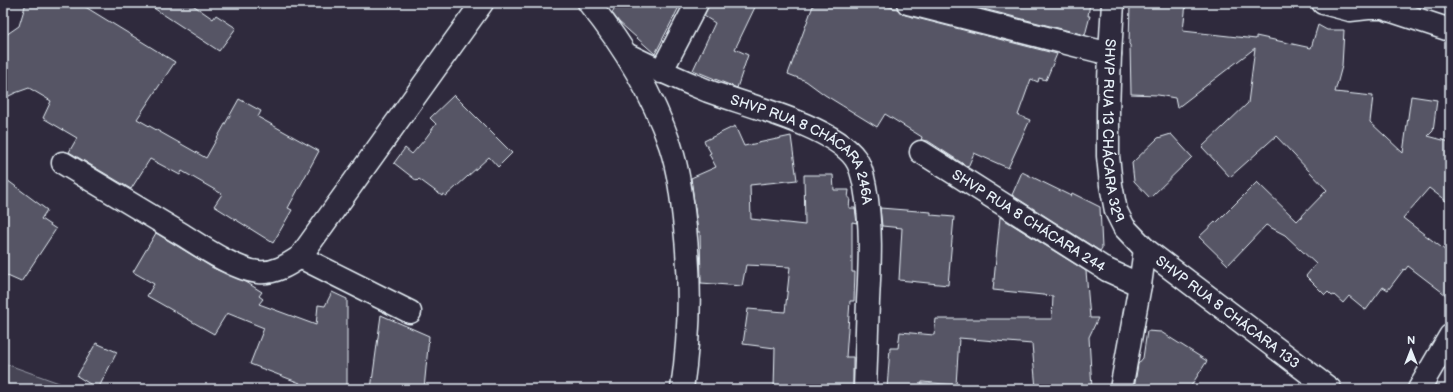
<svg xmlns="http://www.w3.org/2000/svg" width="1453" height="392" font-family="'Balsamiq Sans',sans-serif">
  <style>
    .green { fill: #464455; stroke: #979aa6 }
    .building { fill: #575565; stroke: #e8f1f8 }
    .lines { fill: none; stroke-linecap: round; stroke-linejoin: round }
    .minor-casing { stroke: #e8f1f8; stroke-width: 25 }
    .minor { stroke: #2f2a3d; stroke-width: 22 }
    .labels { text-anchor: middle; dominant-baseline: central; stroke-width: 3.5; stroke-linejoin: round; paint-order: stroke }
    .street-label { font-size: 14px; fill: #e8f1f8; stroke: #2f2a3d }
  </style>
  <rect width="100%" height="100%" fill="#2f2a3d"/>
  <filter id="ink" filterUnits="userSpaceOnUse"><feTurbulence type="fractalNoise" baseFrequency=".025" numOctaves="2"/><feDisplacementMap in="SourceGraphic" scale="8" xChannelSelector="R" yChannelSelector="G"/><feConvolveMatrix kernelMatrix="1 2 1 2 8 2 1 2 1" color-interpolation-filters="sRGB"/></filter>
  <g filter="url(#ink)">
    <path class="green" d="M3,363L76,389H3Z"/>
    <g class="building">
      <path d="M26,3H79L175,62L137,119L206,158L239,99L261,111L258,117L319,151L288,208L292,210L273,243L214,206L222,194L182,171L180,175L150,159L131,189L69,152L77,138L43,118L51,101L29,88L15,93L3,99V37L19,26Z"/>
      <path d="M146,3H190L213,19L216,15L236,28L219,51Z"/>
      <path d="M617,3H681L655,54L619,22L612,13Z"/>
      <path d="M709,3H757L735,49L748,55L737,88L693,70L715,23L704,16Z"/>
      <path d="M814,3H875L897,9L900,12L905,15L1057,54L1046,80L1039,78L1038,82L1031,79L1018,115L1030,120L1008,168L974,153L968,167L928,141L921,140L922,137L885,114L877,127L825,95L806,81L788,74Z"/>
      <path d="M968,3H1090L1088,16H1090L1085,35L968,5Z"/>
      <path d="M1130,3H1186L1183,31L1256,39V36L1311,48L1318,25L1327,30H1344L1342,66L1335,92L1373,96L1370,122L1403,153L1411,96L1437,100L1433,131L1428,136L1450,142V204L1429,188L1403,218L1450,254V298L1408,266L1405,270L1404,269L1388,290L1383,287L1366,310L1349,296L1343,303L1334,295L1332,296L1328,292L1325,295L1306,276L1316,264L1285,235L1266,225L1228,265L1199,237L1215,222L1216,223L1257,182L1297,221L1327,190L1276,136L1230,177L1202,147L1248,103L1255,48L1177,108L1175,98L1158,95L1131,94L1130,45L1129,44Z"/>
      <path d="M454,95L512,153L498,167L489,157L446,196L443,194L442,196L419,179L417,181L394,163L405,148L412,154L425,139L436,124L430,118Z"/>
      <path d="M735,126L744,146L791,136L797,180L750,185L751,219L805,225L804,175H833L834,190H849L848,198H850L849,208H855L857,223L852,222V272H855L854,301H850L846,357H853V389H774L775,348L743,344L748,309L785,312L790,267L746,265L742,286L701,283L700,232H698L691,178L716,167L709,154L711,153L704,141Z"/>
      <path d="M1171,134L1192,157L1150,198L1134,181L1132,163L1158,138Z"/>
      <path d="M1022,172L1071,196L1072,193L1100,207L1102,248L1100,251L1012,195Z"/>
      <path d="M3,177L47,210L41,219L56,229L21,282L3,274Z"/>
      <path d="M880,208L931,212V215L954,217L948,285L899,280L902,228L882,226Z"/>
      <path d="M1000,217L1086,271L1090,318H1098L1089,337L1092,389H1036L1032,344L959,338L956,385L922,382L921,389H887L890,348H898L900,332L934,335L936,319H1052L1053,296L993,290Z"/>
      <path d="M156,233L213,268L246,282L262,292L259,296L263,299L259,304L316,325L318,305L325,306L332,292L347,299V389H299L300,383L250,364L264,328L227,313L214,334L147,296L154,284L133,272Z"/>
      <path d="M381,315L429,336L424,389H371Z"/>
      <path d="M1147,331L1161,332L1207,361L1189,389H1134L1138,364L1143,358Z"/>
      <path d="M96,343L117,352L98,389L77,376Z"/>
    </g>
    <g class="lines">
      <g class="minor-casing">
        <g id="minor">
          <path d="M589,3C623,45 652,93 670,145C679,172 682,200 685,228C691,283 690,335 682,389"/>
          <path d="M908,3L1110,54"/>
          <path id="s1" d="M1113,3L1110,54L1108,111V156L1111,185L1116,211L1124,227L1145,249L1330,389"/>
          <path d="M1323,3L1350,10L1368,8H1383L1450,30"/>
          <path id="s2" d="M628,55C654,68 681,80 708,91C746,105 832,126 855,158C861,166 863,177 865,187C872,225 870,263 868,301C867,331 866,360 865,389"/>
          <path d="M661,72L697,3"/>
          <path id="s3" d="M921,152L1107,270L1140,285"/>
          <path d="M63,163C103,187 143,211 183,235C202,247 236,270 258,272C274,274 288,265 300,257L482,3"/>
          <path d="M300,257L410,312"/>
          <path d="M1121,389L1140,285L1145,249"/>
          <path d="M1419,389L1450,336"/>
        </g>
      </g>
      <use href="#minor" class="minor"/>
    </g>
  </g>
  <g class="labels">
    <g class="street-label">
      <text stroke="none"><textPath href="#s1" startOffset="128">SHVP RUA 13 CHÁCARA 329</textPath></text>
      <text stroke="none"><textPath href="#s2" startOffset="206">SHVP RUA 8 CHÁCARA 246A</textPath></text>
      <text stroke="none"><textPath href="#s3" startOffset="128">SHVP RUA 8 CHÁCARA 244</textPath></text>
      <text stroke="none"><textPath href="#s1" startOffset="361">SHVP RUA 8 CHÁCARA 133</textPath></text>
    </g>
  </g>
  <rect width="1453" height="392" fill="none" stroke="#2f2a3d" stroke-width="16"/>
  <rect x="8" y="8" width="1437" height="376" fill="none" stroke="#e8f1f8" stroke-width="1.5" filter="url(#ink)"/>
  <g transform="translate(1411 350)" stroke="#2f2a3d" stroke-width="3" paint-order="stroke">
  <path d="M0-3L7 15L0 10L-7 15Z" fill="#e8f1f8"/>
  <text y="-6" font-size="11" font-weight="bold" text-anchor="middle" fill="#e8f1f8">N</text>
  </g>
</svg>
